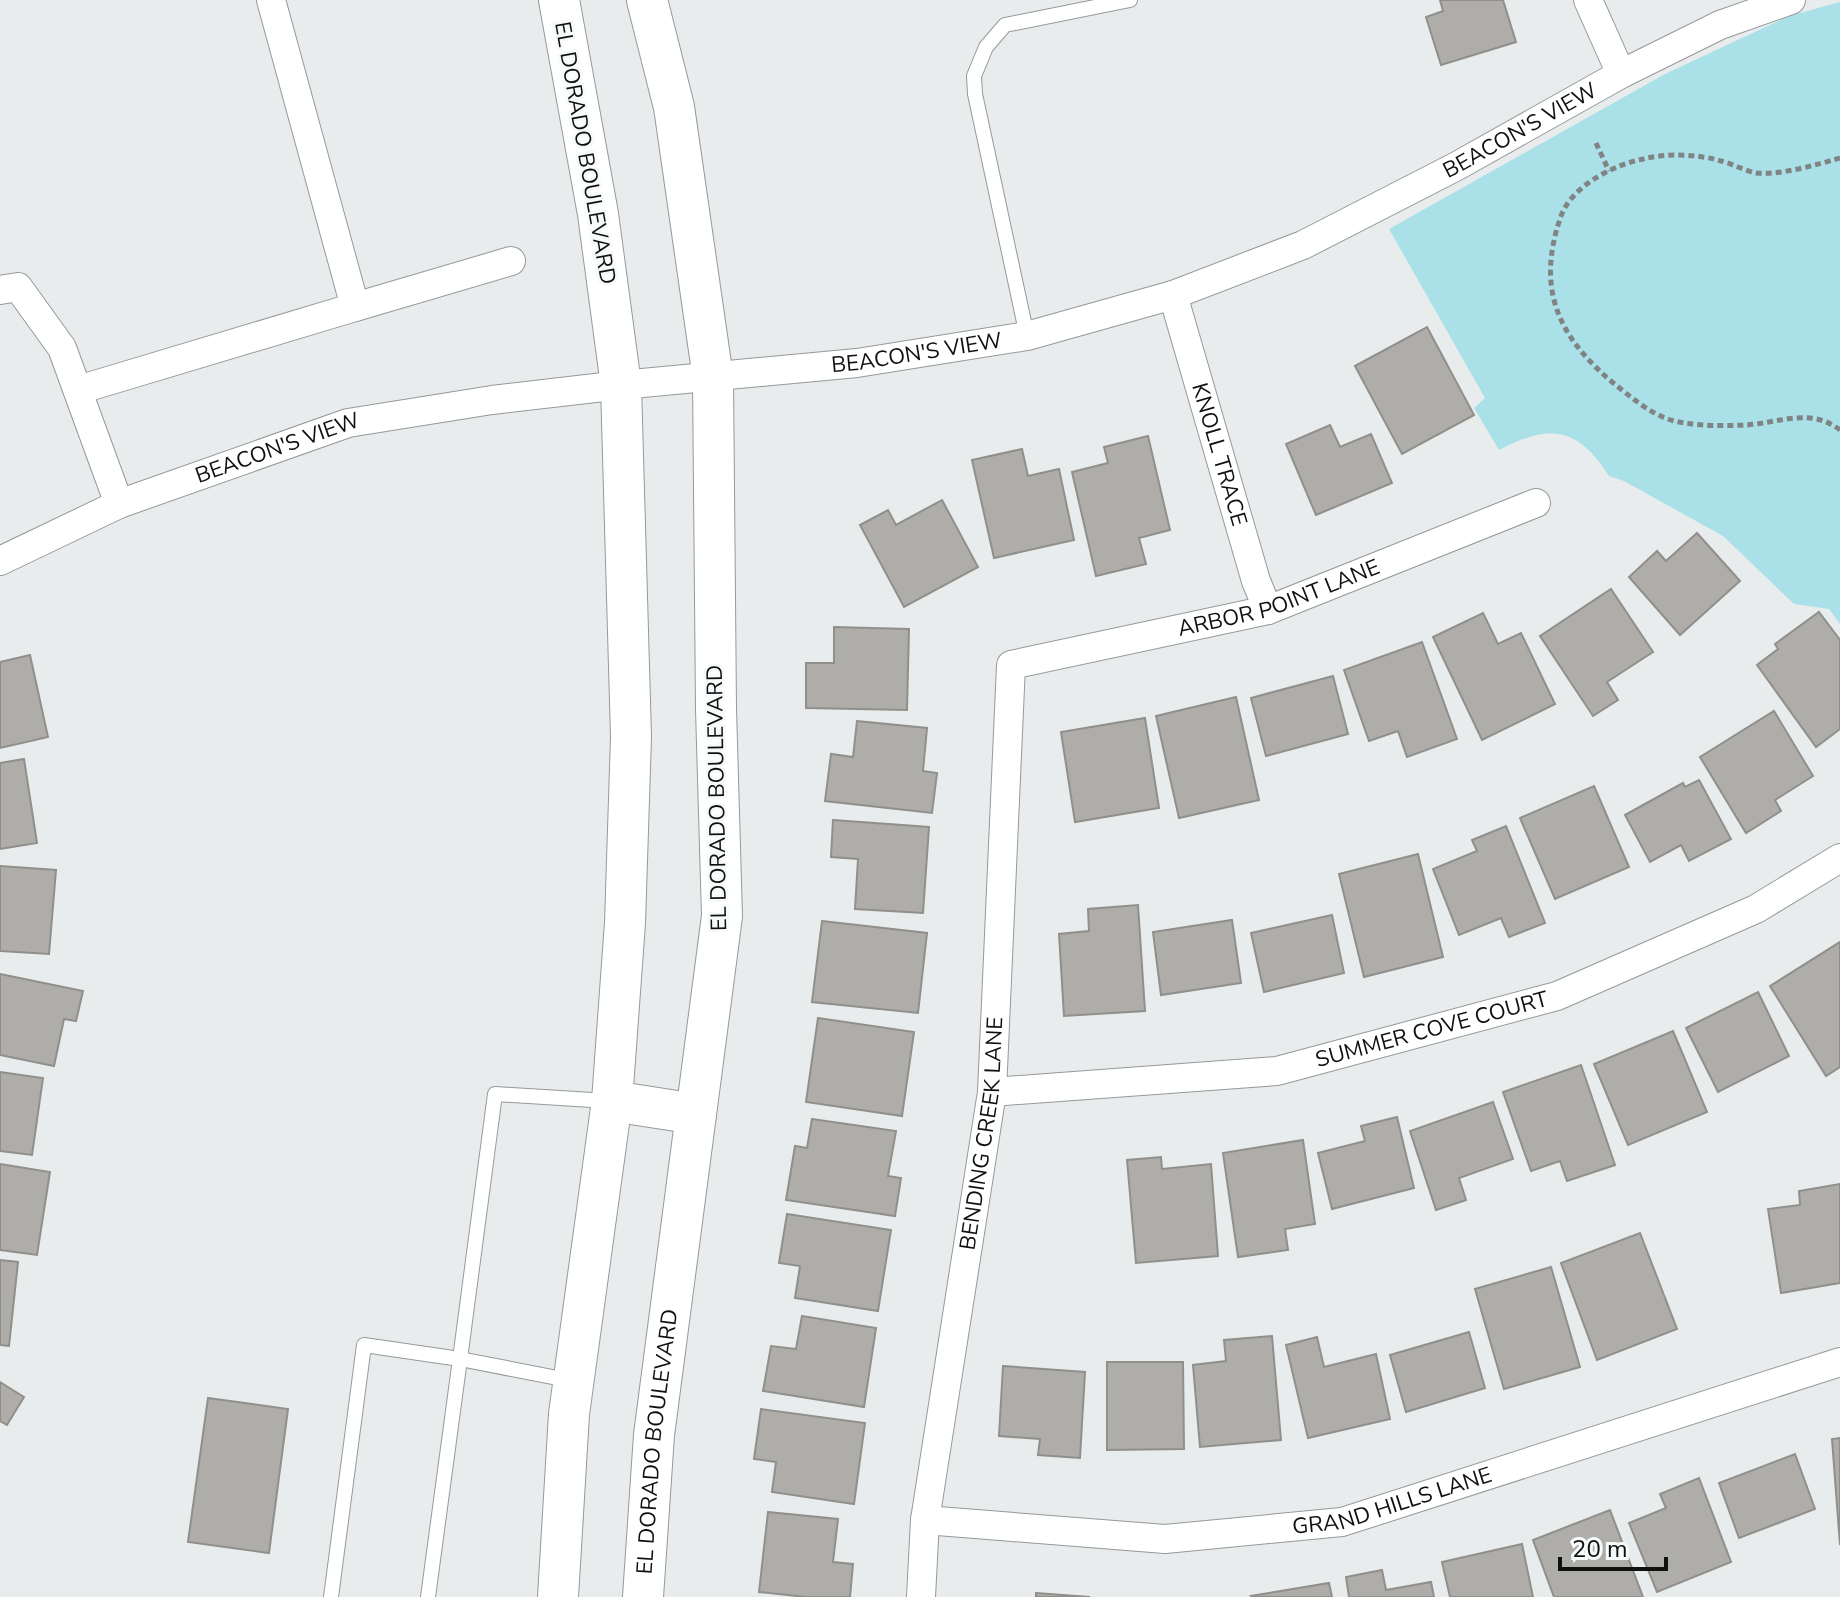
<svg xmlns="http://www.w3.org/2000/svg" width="1840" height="1597" font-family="'Nunito Sans',sans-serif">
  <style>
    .green { fill: #aae1e8 }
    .building { fill: #aeadaa; stroke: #908f8c; stroke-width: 2 }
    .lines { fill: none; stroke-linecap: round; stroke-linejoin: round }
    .service-casing { stroke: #95999a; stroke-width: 16 }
    .minor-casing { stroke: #95999a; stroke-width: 30 }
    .secondary-casing { stroke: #95999a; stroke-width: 42 }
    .path { stroke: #818485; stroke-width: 5; stroke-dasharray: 6 4; stroke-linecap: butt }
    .service { stroke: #fff; stroke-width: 14 }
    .minor { stroke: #fff; stroke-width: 28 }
    .secondary { stroke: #fff; stroke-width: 40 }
    .labels { text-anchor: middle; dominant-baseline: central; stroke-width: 6; stroke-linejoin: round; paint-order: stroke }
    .street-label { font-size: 22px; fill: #0f1111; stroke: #f6fafa }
  </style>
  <rect width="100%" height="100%" fill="#e8eced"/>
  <path class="green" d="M1840,2V624L1829,609L1794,604L1723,536L1624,481L1609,476C1578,427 1550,423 1499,450L1474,408L1485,398L1389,229L1665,74L1789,16Z"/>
  <g class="building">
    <path d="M1440,0H1503L1516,42L1441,65L1426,17L1443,11Z"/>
    <path d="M1427,327L1474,415L1402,454L1355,366Z"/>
    <path d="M1330,425L1340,447L1371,434L1392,483L1316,515L1286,444Z"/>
    <path d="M1148,436L1170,530L1139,538L1146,564L1096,576L1072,472L1108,463L1104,447Z"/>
    <path d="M1022,449L1028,476L1059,469L1074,540L994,558L972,460Z"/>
    <path d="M942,500L978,567L904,607L860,525L888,510L896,525Z"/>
    <path d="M1697,533L1740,581L1680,635L1629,577L1657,551L1666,561Z"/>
    <path d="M1611,589L1653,652L1607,682L1618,700L1593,716L1540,636Z"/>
    <path d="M1819,612L1840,640V729L1816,747L1757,665L1778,649L1775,644Z"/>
    <path d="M1483,613L1498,644L1521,633L1555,704L1482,740L1433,637Z"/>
    <path d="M834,627L909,629L907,710L806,708V663H834Z"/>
    <path d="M1422,642L1457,739L1407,757L1398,731L1369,741L1344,670Z"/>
    <path d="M30,655L48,737L0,748V662Z"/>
    <path d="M1333,676L1348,734L1266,756L1251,698Z"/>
    <path d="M1236,697L1259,800L1179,818L1156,716Z"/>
    <path d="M1774,711L1813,776L1775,800L1781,811L1746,833L1700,757Z"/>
    <path d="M1145,718L1159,808L1075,822L1061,732Z"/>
    <path d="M857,721L927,728L923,771L937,773L932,813L825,801L831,754L853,757Z"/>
    <path d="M24,759L37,843L0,849V763Z"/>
    <path d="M1699,780L1731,839L1689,861L1681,845L1650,862L1625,815L1683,783L1685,787Z"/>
    <path d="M1594,786L1629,867L1555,899L1520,818Z"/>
    <path d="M833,820L929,827L923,913L855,909L858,859L831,857Z"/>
    <path d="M1506,826L1545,923L1509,937L1501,918L1459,935L1433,869L1477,851L1472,840Z"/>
    <path d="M1418,854L1443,957L1364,977L1339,874Z"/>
    <path d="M0,866L56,870L49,954L0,951Z"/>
    <path d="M1138,905L1145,1011L1064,1016L1059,934L1089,931L1088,909Z"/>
    <path d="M1332,915L1344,973L1264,992L1251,933Z"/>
    <path d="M1232,920L1241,983L1161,995L1153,932Z"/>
    <path d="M822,921L927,933L918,1013L812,1002Z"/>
    <path d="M1840,942V1067L1826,1076L1770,986Z"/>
    <path d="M0,974L83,991L76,1021L64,1019L54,1066L0,1055Z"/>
    <path d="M1758,992L1789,1056L1718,1092L1686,1028Z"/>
    <path d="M818,1018L914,1032L902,1116L806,1102Z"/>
    <path d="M1673,1031L1707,1112L1628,1145L1594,1064Z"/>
    <path d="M1581,1065L1615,1165L1567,1181L1560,1161L1531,1171L1503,1092Z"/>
    <path d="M0,1072L43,1078L32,1155L0,1151Z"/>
    <path d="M1493,1102L1513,1159L1459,1178L1466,1200L1436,1210L1410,1131Z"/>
    <path d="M1397,1117L1414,1188L1332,1209L1318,1153L1365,1141L1361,1126Z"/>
    <path d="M812,1119L896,1131L888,1176L901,1178L895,1216L786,1200L795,1146L807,1148Z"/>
    <path d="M1303,1140L1315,1224L1285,1229L1288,1250L1238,1257L1223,1153Z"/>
    <path d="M1161,1157L1162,1169L1211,1164L1218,1256L1136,1263L1127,1160Z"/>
    <path d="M0,1164L50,1172L37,1255L0,1250Z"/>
    <path d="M1840,1184V1283L1781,1293L1768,1209L1800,1205L1799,1191Z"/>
    <path d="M787,1214L891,1230L878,1311L795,1298L800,1266L779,1263Z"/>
    <path d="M1640,1233L1677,1329L1597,1360L1561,1263Z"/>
    <path d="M0,1260L18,1262L9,1346L0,1345Z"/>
    <path d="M1551,1267L1580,1367L1504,1389L1475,1289Z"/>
    <path d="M802,1316L876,1328L864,1407L763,1391L771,1346L796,1349Z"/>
    <path d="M1469,1332L1485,1388L1406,1412L1390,1355Z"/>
    <path d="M1272,1336L1281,1440L1200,1447L1193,1365L1226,1361L1224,1340Z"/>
    <path d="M1317,1337L1324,1367L1376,1354L1390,1419L1308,1438L1286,1345Z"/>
    <path d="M1107,1362H1183L1184,1449L1107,1450Z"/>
    <path d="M1003,1366L1085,1372L1080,1458L1038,1455L1040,1439L999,1436Z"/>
    <path d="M0,1382L24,1397L7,1425L0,1421Z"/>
    <path d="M208,1398L288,1409L269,1553L188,1542Z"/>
    <path d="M761,1409L865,1423L854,1504L772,1492L776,1462L754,1459Z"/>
    <path d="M1840,1438V1545L1832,1439Z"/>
    <path d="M1795,1454L1815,1509L1739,1538L1719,1483Z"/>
    <path d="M1699,1478L1731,1562L1657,1592L1629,1523L1666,1508L1660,1494Z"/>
    <path d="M1610,1510L1643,1597H1554L1533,1540Z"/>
    <path d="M768,1512L838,1519L833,1562L853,1564L850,1597H806L759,1592Z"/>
    <path d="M1522,1544L1533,1597H1450L1442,1562Z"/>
    <path d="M1382,1570L1386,1590L1431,1582L1434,1597H1349L1346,1577Z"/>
    <path d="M1329,1583L1332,1597H1252L1251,1596Z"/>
    <path d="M1036,1593L1090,1597H1036Z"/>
  </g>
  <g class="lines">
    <g class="service-casing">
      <g id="service">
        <path d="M1027,336L975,94L974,76L986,47L1005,25L1130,0"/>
        <path d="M573,1381L460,1359L495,1094L608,1101"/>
        <path d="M331,1597L364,1345L460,1359L428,1597"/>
      </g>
    </g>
    <g class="minor-casing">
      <g id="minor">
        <path d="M1588,0L1621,74"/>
        <path d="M0,290L18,287L62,348L119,504"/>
        <path id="s1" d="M1173,295L1256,581L1268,610"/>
        <path d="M355,307L511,261"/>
        <path d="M78,390L355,307L271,0"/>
        <path id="s2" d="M0,561L119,504L348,423L492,400L621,385L857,363L1027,336L1173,295L1303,245L1457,166L1621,74L1720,25L1791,0"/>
        <path id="s3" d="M992,1092L1277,1071L1557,996L1756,909L1840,858"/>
        <path id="s4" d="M925,1520L1165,1539L1342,1522L1840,1362"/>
        <path id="s5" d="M921,1597L925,1520L992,1092L1011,665L1268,610L1536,503"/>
      </g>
    </g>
    <g class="secondary-casing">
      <g id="secondary">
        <path d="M612,1101L696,1114"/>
        <path d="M558,1597L569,1414L612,1101L625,923L631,737L621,385L598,214L559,0"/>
        <path id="s6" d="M643,1597L654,1435L722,916L716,709L713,378L674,107L647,0"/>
      </g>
    </g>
    <g class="path">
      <path d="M1596,143L1609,171"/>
      <path d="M1840,158C1815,165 1783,175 1756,173C1745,171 1733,164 1721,161C1698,154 1667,153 1643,159C1613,165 1572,186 1561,216C1534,293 1561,342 1622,390C1642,406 1660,420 1685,423C1704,426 1727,426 1746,425C1779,423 1811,407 1840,430"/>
    </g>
    <use href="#service" class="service"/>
    <use href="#minor" class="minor"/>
    <use href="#secondary" class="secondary"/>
  </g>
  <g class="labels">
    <g class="street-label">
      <text stroke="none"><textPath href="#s2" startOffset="1596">BEACON'S VIEW</textPath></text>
      <text transform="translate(585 153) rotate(80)">EL DORADO BOULEVARD</text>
      <text stroke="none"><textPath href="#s2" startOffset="948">BEACON'S VIEW</textPath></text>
      <text stroke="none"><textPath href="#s2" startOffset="300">BEACON'S VIEW</textPath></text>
      <text stroke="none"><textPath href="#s1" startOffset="166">KNOLL TRACE</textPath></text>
      <text stroke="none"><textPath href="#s5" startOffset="1214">ARBOR POINT LANE</textPath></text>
      <text transform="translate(717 798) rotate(-91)">EL DORADO BOULEVARD</text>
      <text stroke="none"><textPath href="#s3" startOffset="446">SUMMER COVE COURT</textPath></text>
      <text stroke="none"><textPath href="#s5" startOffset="468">BENDING CREEK LANE</textPath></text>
      <text stroke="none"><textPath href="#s6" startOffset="156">EL DORADO BOULEVARD</textPath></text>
      <text stroke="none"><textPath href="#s4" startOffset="472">GRAND HILLS LANE</textPath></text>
    </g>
  </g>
  <path d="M1560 1557v12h106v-12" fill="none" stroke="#0f1111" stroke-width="4"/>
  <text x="1572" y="1557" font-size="24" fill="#0f1111" stroke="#f6fafa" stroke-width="6" paint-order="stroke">20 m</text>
</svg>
